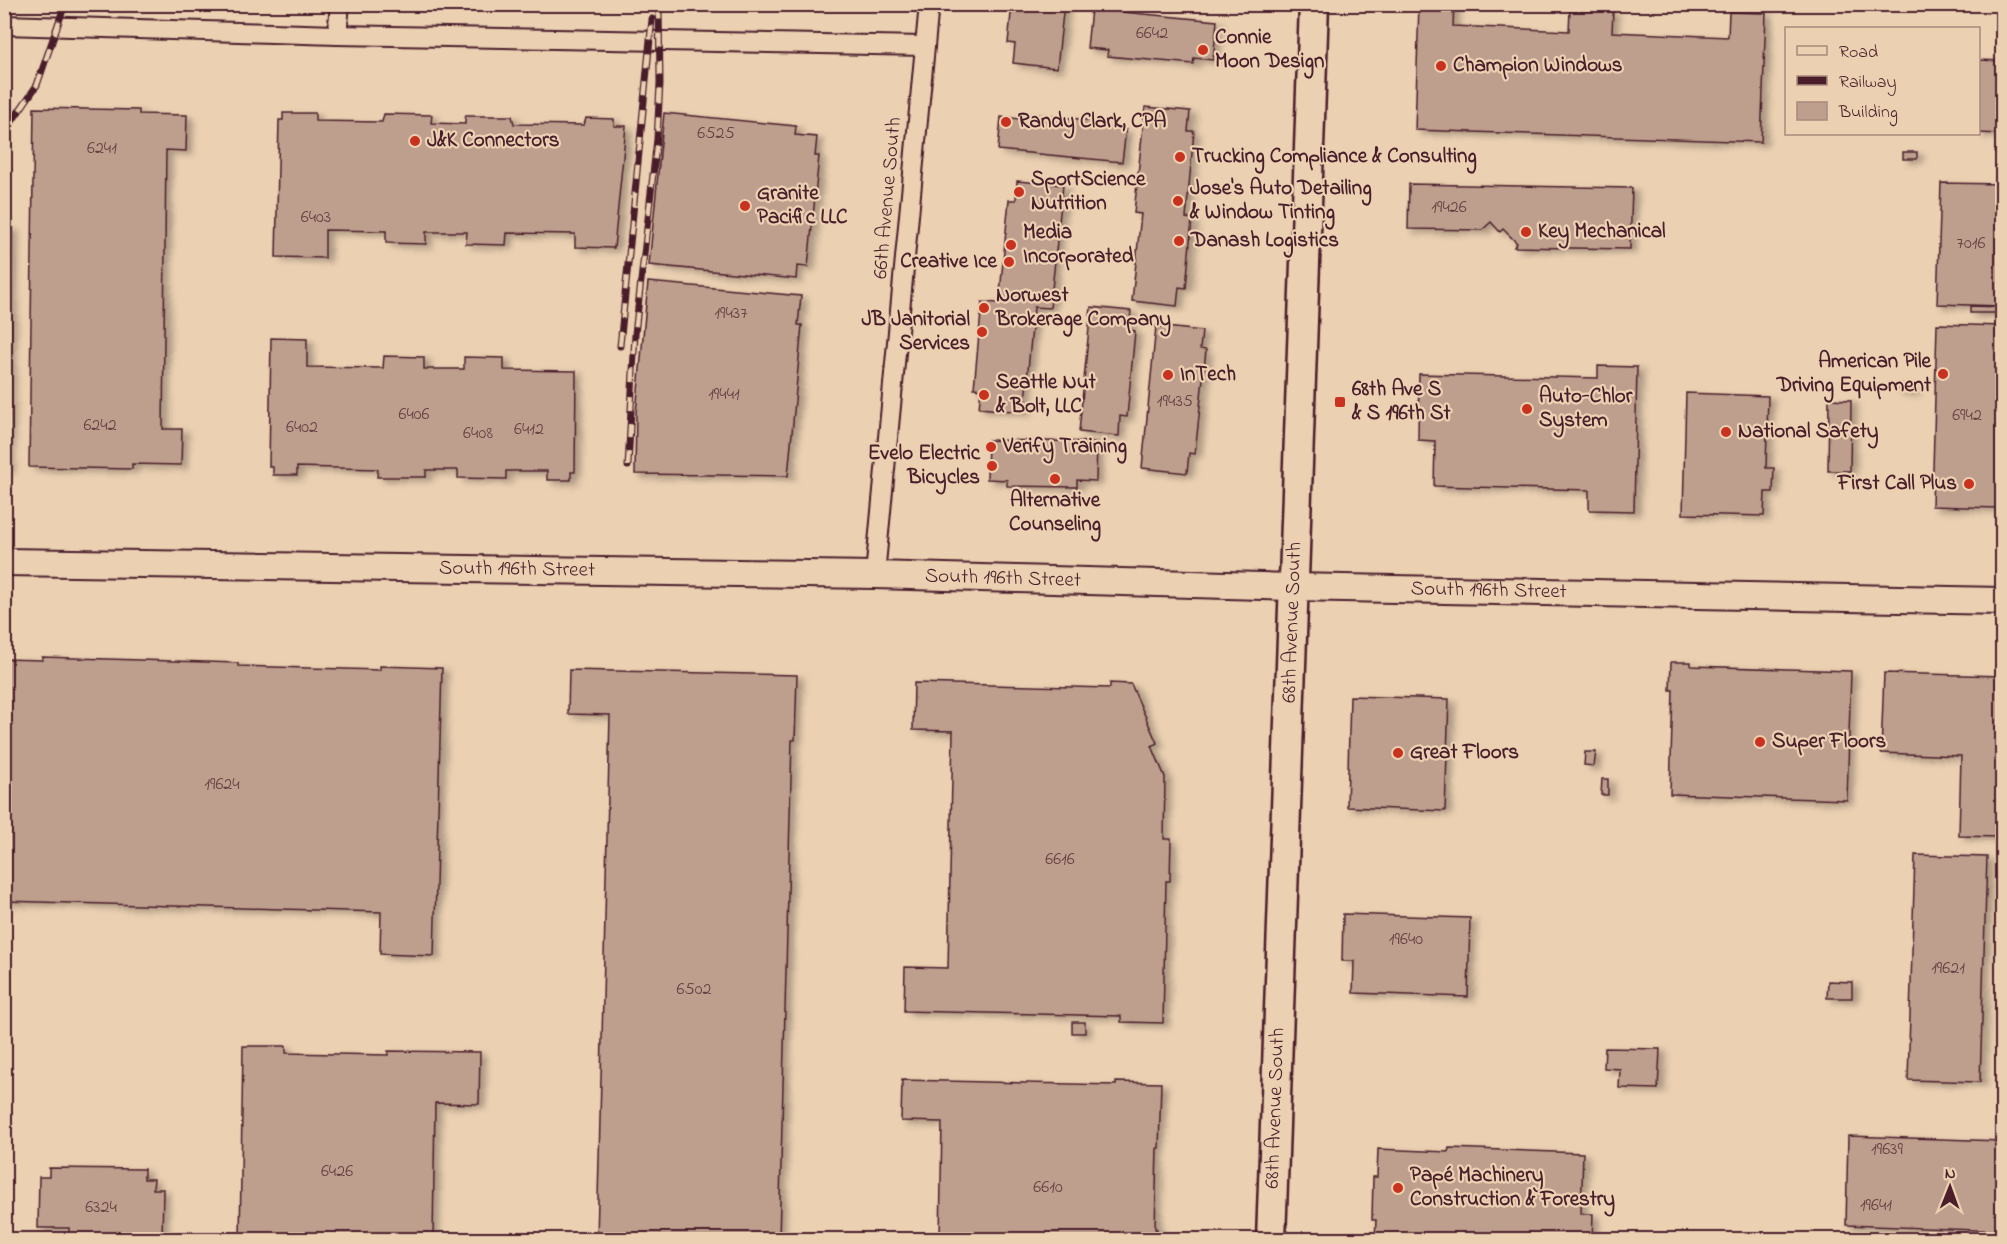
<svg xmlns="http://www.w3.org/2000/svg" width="2007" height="1244" font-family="'Indie Flower',sans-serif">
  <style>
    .building { fill: #be9f8d; stroke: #4a1f2b; stroke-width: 1.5; filter: url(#shadow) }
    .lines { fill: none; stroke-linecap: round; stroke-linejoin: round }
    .minor-casing { stroke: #4a1f2b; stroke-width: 22 }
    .secondary-casing { stroke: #4a1f2b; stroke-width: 30 }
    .primary-casing { stroke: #4a1f2b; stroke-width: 33 }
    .minor { stroke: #ebd0b2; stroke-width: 18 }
    .secondary { stroke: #ebd0b2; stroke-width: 26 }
    .primary { stroke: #ebd0b2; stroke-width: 28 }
    .rail-casing { stroke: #4a1f2b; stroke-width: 7 }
    .rail { stroke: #ebd0b2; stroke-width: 4.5; stroke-dasharray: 14; stroke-linecap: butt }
    .poi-dot { fill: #c8321e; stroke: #ebd0b2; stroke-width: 2 }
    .labels { text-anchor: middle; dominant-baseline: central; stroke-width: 4.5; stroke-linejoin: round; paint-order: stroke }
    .number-label { font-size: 18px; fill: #673f44 }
    .poi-label { font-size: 21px; font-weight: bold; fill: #4a1f2b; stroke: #ebd0b2; text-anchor: start }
    .street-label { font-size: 21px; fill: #4a1f2b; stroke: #ebd0b2 }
  </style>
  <defs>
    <filter id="shadow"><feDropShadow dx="6" dy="3.5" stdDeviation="3" flood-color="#0004"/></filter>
  </defs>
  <rect width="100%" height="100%" fill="#ebd0b2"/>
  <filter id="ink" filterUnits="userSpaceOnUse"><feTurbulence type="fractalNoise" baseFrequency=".0167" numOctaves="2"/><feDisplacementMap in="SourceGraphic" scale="12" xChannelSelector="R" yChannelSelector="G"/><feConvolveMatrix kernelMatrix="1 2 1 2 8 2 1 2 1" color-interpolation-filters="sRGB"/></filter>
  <g filter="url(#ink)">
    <g class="building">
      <path d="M1012,4H1064L1057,68L1013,63L1015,44L1008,43Z"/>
      <path d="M1419,4H1454L1453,26L1569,31L1570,10L1613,11L1612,32L1728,37L1729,12L1766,13L1761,142L1415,130Z"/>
      <path d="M1091,9L1217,21L1213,60L1194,58L1193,64L1107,56L1108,50L1087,48Z"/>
      <path d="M1978,60L2002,61V134L1978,133Z"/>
      <path d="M1145,107L1190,111L1188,131H1194L1186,218L1192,219L1186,288L1179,287L1177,306L1132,301L1141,214L1134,213Z"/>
      <path d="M34,108L139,110V114L187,115L186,151L166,150L163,429H182L181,465L132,464V469L29,467Z"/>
      <path d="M283,113H315V121L382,122L384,114L432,115L431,123L465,124V116H512L514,124L584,125L586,118L614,119V126H626L614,248L575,247V234L507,233L506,245L466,244L467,232H426V244L386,243V231L325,230V258L276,257L279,120H283Z"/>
      <path d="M664,113L796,126L795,135L817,137L815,156H819L808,267L797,266L796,279L649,265Z"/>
      <path d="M1021,113L1107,122L1106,128L1126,130L1122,162L998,150L1001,117L1020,119Z"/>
      <rect x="1903" y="152" width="14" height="7"/>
      <path d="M1017,181L1063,185L1050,308L1034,307L1024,412L979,408L981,389L974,388L982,302L999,303L1009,200H1016Z"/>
      <path d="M1941,183L2002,184V306L1937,304Z"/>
      <path d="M1409,184L1632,188L1630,249L1514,247L1517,243L1503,229L1500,232L1491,222L1482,230L1408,229Z"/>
      <path d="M4,228H12L8,470H4Z"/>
      <path d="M648,282L801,296L798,325H802L788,476L635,474L636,413Z"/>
      <path d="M1970,306L2001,307V313H1970Z"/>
      <path d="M1091,307L1131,311L1129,330L1135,331L1127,417L1120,416L1119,436L1079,432Z"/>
      <path d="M1937,324L2002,326L1997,508L1932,506Z"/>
      <path d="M1156,326L1202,331L1200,349L1206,350L1195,454L1189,453L1187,473L1142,468Z"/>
      <path d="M271,338L307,339V367L383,368L384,356L424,357V369H464V357L504,358V370L576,371L575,472H571V480H547V471H506V479L458,478V470H426V477H377L378,469L297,467V475H273V467H269Z"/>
      <path d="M1598,366L1637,367L1634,511L1589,510V490L1434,486L1435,441L1418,440L1419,374L1598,378Z"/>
      <path d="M1896,384L1913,385V392L1896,390Z"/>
      <path d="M1686,393L1768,396L1766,468H1774L1773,492H1765L1764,516L1683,514Z"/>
      <path d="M1829,399L1851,400L1850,471H1828Z"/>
      <path d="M988,440L1097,442L1096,481L1077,480V487L1007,486V480L987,479Z"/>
      <path d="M42,657L238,663V666L380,670V666L442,668L434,956L380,954L381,912L4,901V659L42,660Z"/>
      <path d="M1671,662H1691V666L1851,671L1847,800L1670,794L1673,690H1670Z"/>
      <path d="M569,670L797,675L795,740H792L779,1240H597L610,715L568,714Z"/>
      <path d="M1884,673L2002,676L1999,837L1959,836L1961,756L1881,753Z"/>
      <path d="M914,683L1110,688V683L1131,684L1157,743L1152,746L1165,777L1164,839H1171L1170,881H1166L1163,1023L1121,1022V1016L904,1011L905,967L948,968L953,731L913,730Z"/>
      <path d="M1350,696L1449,699L1445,811L1347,807Z"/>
      <path d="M1585,752H1596L1594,766L1584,765Z"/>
      <path d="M1602,779H1608V795H1601Z"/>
      <path d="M1915,855L1987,857L1980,1082L1908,1080Z"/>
      <path d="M1343,914L1470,918L1468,997L1353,993L1354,961H1342Z"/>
      <path d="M1828,981L1852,982V998H1827Z"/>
      <rect x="1072" y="1022" width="13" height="11"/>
      <path d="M243,1046H286V1053L388,1055V1051L480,1052L479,1104L435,1103L433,1240H240Z"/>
      <path d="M1605,1048L1660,1049L1658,1089L1619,1088L1620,1069L1604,1068Z"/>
      <path d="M902,1080L1116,1085V1082L1161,1083L1159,1148H1157L1155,1229H1157V1240H940L942,1122L901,1121Z"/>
      <path d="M1848,1136L2002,1141V1231L1846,1225Z"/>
      <path d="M1449,1148L1583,1153L1581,1214H1593L1592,1240L1426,1234V1240L1375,1239L1376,1220H1372L1373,1177H1377L1378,1149L1448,1152Z"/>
      <path d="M49,1168L144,1169V1179H154L153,1189H163L162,1240H69V1228H38L39,1177H49Z"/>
    </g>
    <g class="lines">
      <g class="minor-casing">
        <g id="minor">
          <path d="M4,25L337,35L925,46"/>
          <path d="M337,35L340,4"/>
          <path d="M875,575L929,4"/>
        </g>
      </g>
      <g class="secondary-casing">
        <g id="secondary">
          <path id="s1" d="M4,562L875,575L1293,587L2002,601"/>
        </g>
      </g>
      <g class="primary-casing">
        <g id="primary">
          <path id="s2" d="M1271,1240L1314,4"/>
        </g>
      </g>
      <use href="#minor" class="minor"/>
      <use href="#secondary" class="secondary"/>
      <use href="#primary" class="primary"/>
      <g class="rail-casing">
        <g id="rail">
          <path d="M4,133L37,85L65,4"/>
          <path d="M620,346L652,19"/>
          <path d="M628,466L635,334L657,139L660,83L659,4"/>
        </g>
      </g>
      <use href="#rail" class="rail"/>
    </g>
  </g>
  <g class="poi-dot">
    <circle cx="1203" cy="50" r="6"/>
    <circle cx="1441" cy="66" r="6"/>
    <circle cx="1006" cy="122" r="6"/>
    <circle cx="415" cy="141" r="6"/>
    <circle cx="1180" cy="157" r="6"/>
    <circle cx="1019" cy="192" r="6"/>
    <circle cx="1178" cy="201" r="6"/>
    <circle cx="745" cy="206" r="6"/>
    <circle cx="1526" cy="232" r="6"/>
    <circle cx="1179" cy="241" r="6"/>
    <circle cx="1011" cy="245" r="6"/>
    <circle cx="1009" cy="262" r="6"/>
    <circle cx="984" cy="308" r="6"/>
    <circle cx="982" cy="332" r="6"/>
    <circle cx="1943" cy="374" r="6"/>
    <circle cx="1168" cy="375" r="6"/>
    <circle cx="984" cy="395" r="6"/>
    <rect x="1334" y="396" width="12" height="12" rx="3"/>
    <circle cx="1527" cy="409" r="6"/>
    <circle cx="1726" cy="432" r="6"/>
    <circle cx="991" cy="447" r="6"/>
    <circle cx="992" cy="466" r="6"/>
    <circle cx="1055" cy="479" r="6"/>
    <circle cx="1969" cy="484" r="6"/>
    <circle cx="1760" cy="742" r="6"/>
    <circle cx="1398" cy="753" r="6"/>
    <circle cx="1398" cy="1188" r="6"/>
  </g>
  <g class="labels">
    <g class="number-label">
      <text x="1152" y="34">6642</text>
      <text x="716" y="134">6525</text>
      <text x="102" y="149">6241</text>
      <text x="1449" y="208">19426</text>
      <text x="316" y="218">6403</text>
      <text x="1971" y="244">7016</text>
      <text x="731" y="314">19437</text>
      <text x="724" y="395">19441</text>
      <text x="1175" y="402">19435</text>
      <text x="414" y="415">6406</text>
      <text x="1967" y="416">6942</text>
      <text x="100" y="426">6242</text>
      <text x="302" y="428">6402</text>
      <text x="529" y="430">6412</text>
      <text x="478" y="434">6408</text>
      <text x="222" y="785">19624</text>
      <text x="1060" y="860">6616</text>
      <text x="1406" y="940">19640</text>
      <text x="1948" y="969">19621</text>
      <text x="694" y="990">6502</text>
      <text x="1887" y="1150">19639</text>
      <text x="337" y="1172">6426</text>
      <text x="1048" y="1188">6610</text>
      <text x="1876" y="1206">19641</text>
      <text x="101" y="1208">6324</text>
    </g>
    <g class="poi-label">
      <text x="1215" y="38">Connie<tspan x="1215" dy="24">Moon Design</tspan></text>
      <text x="1453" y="66">Champion Windows</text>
      <text x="1018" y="122">Randy Clark, CPA</text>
      <text x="427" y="141">J&amp;K Connectors</text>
      <text x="1192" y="157">Trucking Compliance &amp; Consulting</text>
      <text x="1031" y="180">SportScience<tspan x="1031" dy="24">Nutrition</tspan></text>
      <text x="1190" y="189">Jose's Auto Detailing<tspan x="1190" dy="24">&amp; Window Tinting</tspan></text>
      <text x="757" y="194">Granite<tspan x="757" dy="24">Pacific LLC</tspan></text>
      <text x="1538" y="232">Key Mechanical</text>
      <text x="1023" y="233">Media<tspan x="1023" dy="24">Incorporated</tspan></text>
      <text x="1191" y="241">Danash Logistics</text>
      <text x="997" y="262" text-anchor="end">Creative Ice</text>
      <text x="996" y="296">Norwest<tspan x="996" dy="24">Brokerage Company</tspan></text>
      <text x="970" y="320" text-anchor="end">JB Janitorial<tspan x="970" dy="24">Services</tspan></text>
      <text x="1931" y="362" text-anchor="end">American Pile<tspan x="1931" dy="24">Driving Equipment</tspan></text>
      <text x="1180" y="375">InTech</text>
      <text x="996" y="383">Seattle Nut<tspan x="996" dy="24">&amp; Bolt, LLC</tspan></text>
      <text x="1352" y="390">68th Ave S<tspan x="1352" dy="24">&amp; S 196th St</tspan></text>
      <text x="1539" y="397">Auto-Chlor<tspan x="1539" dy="24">System</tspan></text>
      <text x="1738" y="432">National Safety</text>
      <text x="1003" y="447">Verify Training</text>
      <text x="980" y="454" text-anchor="end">Evelo Electric<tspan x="980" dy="24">Bicycles</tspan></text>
      <text x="1957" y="484" text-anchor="end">First Call Plus</text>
      <text x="1055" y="501" text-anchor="middle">Alternative<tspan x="1055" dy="24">Counseling</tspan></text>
      <text x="1772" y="742">Super Floors</text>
      <text x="1410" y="753">Great Floors</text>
      <text x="1410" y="1176">Papé Machinery<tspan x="1410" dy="24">Construction &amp; Forestry</tspan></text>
    </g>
    <g class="street-label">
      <text transform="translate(888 198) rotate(-85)">66th Avenue South</text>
      <text stroke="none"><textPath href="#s1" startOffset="513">South 196th Street</textPath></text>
      <text stroke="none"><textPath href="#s1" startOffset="999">South 196th Street</textPath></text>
      <text stroke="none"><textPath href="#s1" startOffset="1485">South 196th Street</textPath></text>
      <text stroke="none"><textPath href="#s2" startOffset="618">68th Avenue South</textPath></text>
      <text stroke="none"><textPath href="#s2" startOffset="132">68th Avenue South</textPath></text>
    </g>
  </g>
  <rect width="2007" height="1244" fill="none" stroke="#ebd0b2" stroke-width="24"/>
  <rect x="12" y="12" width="1983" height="1220" fill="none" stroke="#4a1f2b" stroke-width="2" filter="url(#ink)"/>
  <rect x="1785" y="27" width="195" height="108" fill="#ebd0b2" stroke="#ab897c" stroke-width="1.5"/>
  <rect x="1797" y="46" width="30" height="9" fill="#ebd0b2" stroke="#ab897c" stroke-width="1.5"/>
  <text x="1839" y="57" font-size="18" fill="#4a1f2b">Road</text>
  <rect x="1797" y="76" width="30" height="9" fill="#4a1f2b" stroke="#ab897c" stroke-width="1.5"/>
  <text x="1839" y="87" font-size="18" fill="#4a1f2b">Railway</text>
  <rect x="1797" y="102" width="30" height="18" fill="#be9f8d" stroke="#ab897c" stroke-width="1.5"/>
  <text x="1839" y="117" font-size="18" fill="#4a1f2b">Building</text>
  <g transform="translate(1950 1187) rotate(1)" stroke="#ebd0b2" stroke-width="4.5" paint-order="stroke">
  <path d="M0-4.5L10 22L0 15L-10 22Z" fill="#4a1f2b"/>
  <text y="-9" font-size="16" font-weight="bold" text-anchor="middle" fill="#4a1f2b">N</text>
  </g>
</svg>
